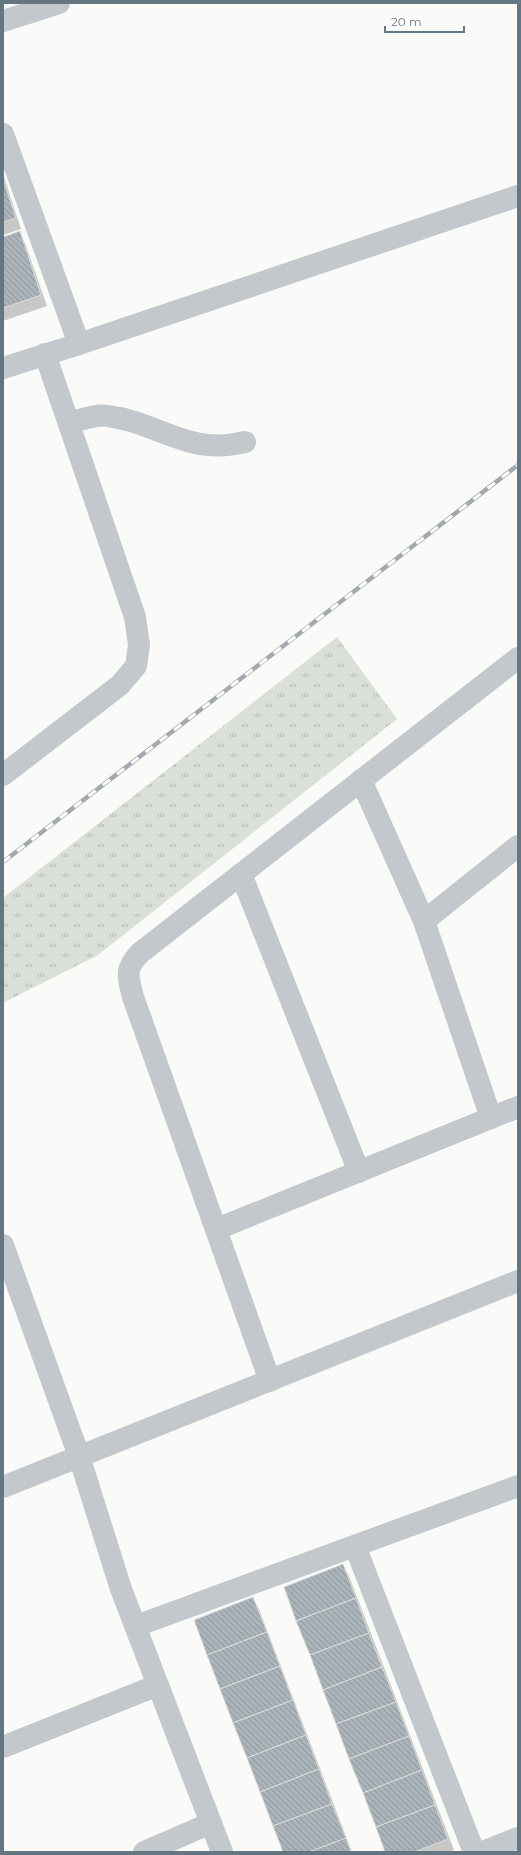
<svg xmlns="http://www.w3.org/2000/svg" width="521" height="1855" font-family="Montserrat,sans-serif">
  <style>
    .park { fill: url(#park-tufts) }
    .shadow { fill: #0003 }
    .building { fill: url(#building-back-hatch); stroke: #dcdcda }
    .lines { fill: none; stroke-linecap: round; stroke-linejoin: round }
    .minor { stroke: #c3c8cc; stroke-width: 22 }
    .rail-casing { stroke: #a2aab0; stroke-width: 4.5 }
    .rail { stroke: #fff; stroke-width: 3; stroke-dasharray: 9; stroke-linecap: butt }
  </style>
  <defs>
    <pattern id="park-tufts" width="24" height="20" patternUnits="userSpaceOnUse"><rect width="24" height="20" fill="#dadfd7"/><path d="M3 7l-1-3M5 7V3M7 7l1-3M15 17l-1-3M17 17v-4M19 17l1-3" fill="none" stroke="#b4b9b4"/></pattern>
    <pattern id="building-back-hatch" width="6" height="6" patternUnits="userSpaceOnUse"><rect width="6" height="6" fill="#aab3b9"/><path d="M-1 5l2 2M0 0l6 6M5-1l2 2" fill="none" stroke="#8e969c"/></pattern>
  </defs>
  <rect width="100%" height="100%" fill="#fafaf8"/>
  <path class="park" d="M337,637L397,719L98,955L3,1003V898Z"/>
  <g class="shadow">
    <path d="M3,174L21,229L3,235Z"/>
    <path d="M19,232L25,243L47,306L3,321V238Z"/>
    <path d="M343,1565L349,1576L454,1850L449,1852H386Z"/>
    <path d="M253,1598L259,1609L352,1852H284Z"/>
  </g>
  <g class="building">
    <path d="M3,179L16,218L3,222Z"/>
    <path d="M20,231L41,295L3,308V237Z"/>
    <path d="M343,1564L356,1598L296,1621L284,1587Z"/>
    <path d="M253,1597L267,1632L207,1655L194,1620Z"/>
    <path d="M356,1598L369,1633L310,1655L296,1621Z"/>
    <path d="M267,1632L280,1666L220,1689L207,1655Z"/>
    <path d="M369,1633L382,1667L323,1690L310,1655Z"/>
    <path d="M280,1666L293,1700L233,1723L220,1689Z"/>
    <path d="M382,1667L396,1702L336,1724L323,1690Z"/>
    <path d="M293,1700L306,1735L247,1758L233,1723Z"/>
    <path d="M396,1702L409,1736L349,1759L336,1724Z"/>
    <path d="M306,1735L319,1769L260,1792L247,1758Z"/>
    <path d="M409,1736L422,1770L363,1793L349,1759Z"/>
    <path d="M319,1769L332,1804L273,1826L260,1792Z"/>
    <path d="M422,1770L435,1805L376,1827L363,1793Z"/>
    <path d="M332,1804L346,1838L309,1852H283L273,1826Z"/>
    <path d="M435,1805L448,1839L414,1852H385L376,1827Z"/>
    <path d="M346,1838L351,1852H309Z"/>
  </g>
  <g class="lines">
    <g class="minor">
      <path d="M3,21L59,3"/>
      <path d="M3,134L79,344"/>
      <path d="M3,368L79,344L518,196"/>
      <path d="M69,423C80,420 96,414 108,416C160,423 187,456 245,442"/>
      <path d="M3,775L120,685L136,666L139,645L135,617L45,354"/>
      <path d="M361,780L424,921L491,1118"/>
      <path d="M241,874L359,1172"/>
      <path d="M424,921L518,846"/>
      <path d="M217,1229L518,1107"/>
      <path d="M3,1245L79,1456L121,1589L222,1852"/>
      <path d="M270,1381L133,997C128,976 124,970 140,953L518,658"/>
      <path d="M3,1487L518,1281"/>
      <path d="M355,1546L474,1852"/>
      <path d="M136,1626L518,1486"/>
      <path d="M3,1747L158,1685"/>
      <path d="M144,1852L211,1823"/>
      <path d="M483,1852L518,1838"/>
    </g>
    <g class="rail-casing">
      <path id="rail" d="M3,862L518,465"/>
    </g>
    <use href="#rail" class="rail"/>
  </g>
  <rect width="521" height="1855" fill="none" stroke="#657683" stroke-width="8"/>
  <path d="M385 26v6h79v-6" fill="none" stroke="#657683" stroke-width="2"/>
  <text x="391" y="26" font-size="12" fill="#657683" stroke="#ffffff" stroke-width="3" paint-order="stroke">20 m</text>
</svg>
